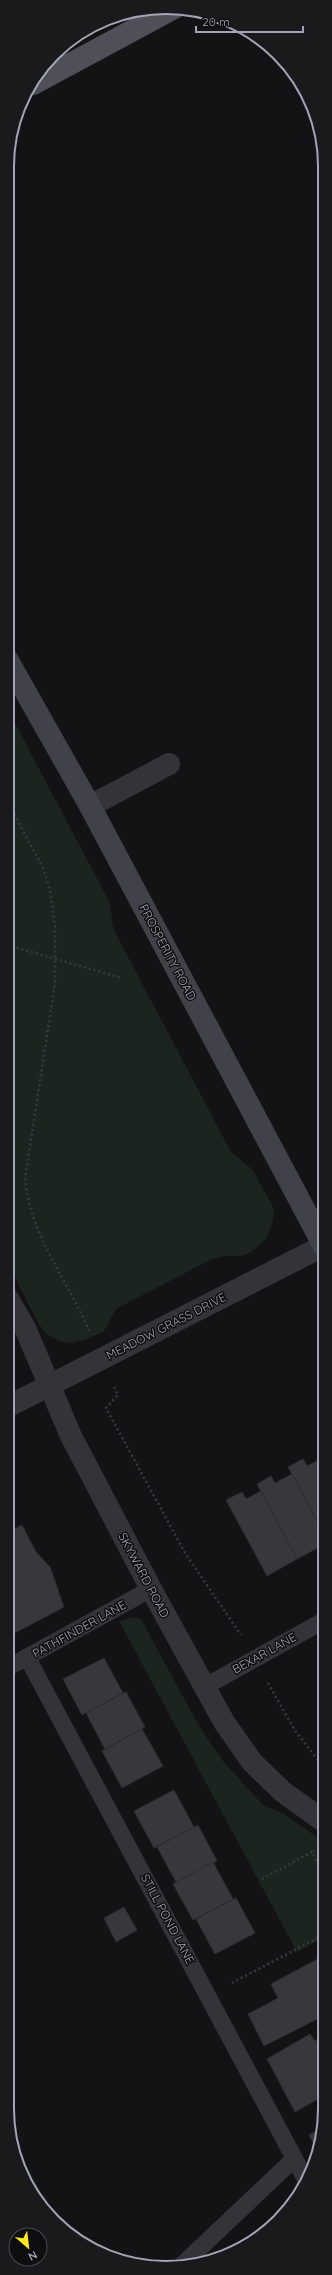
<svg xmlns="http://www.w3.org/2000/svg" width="332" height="2275" font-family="Quicksand,sans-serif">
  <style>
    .green { fill: #1c241f }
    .building { fill: #38373c; stroke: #2d2c30 }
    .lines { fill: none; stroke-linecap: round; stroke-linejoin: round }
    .path { stroke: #393940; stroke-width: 2.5; stroke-dasharray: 2 3; stroke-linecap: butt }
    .lane { stroke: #343339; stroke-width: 17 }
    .street { stroke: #343339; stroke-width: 22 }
    .secondary { stroke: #414149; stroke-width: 22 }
    .primary { stroke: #4f4f59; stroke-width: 22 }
    .labels { text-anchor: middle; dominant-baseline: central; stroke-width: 3; stroke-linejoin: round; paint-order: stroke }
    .street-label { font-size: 12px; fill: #a3a4b6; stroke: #0e0d0f }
    .rim { fill: none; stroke: #a3a4b6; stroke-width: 2 }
  </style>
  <rect width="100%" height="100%" fill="#131214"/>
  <g class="green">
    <path d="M7,708L110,903L113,927L117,936L231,1152L252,1169L272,1205L274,1212L272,1225L266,1239L253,1251L242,1256H225L212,1259L116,1309L104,1331L85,1340L71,1343L59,1341L46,1334L38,1323L7,1261Z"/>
    <path d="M133,1617L141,1619L199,1726L223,1761L264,1806L283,1813L325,1843V1937L297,1952L119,1621Z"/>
    <path d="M13,2141L43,2196L39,2199L19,2170Z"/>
  </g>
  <g class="building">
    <path d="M325,1447V1458L320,1450Z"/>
    <path d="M324,1457L325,1458V1536L288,1467L303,1459L307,1466Z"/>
    <path d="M292,1474L325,1536V1544L297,1559L257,1484L271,1476L275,1483Z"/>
    <path d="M261,1491L297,1559L267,1576L226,1500L242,1492L246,1499Z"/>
    <path d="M7,1524L10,1531L22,1525L36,1552L50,1567L64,1607L13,1634L7,1623Z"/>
    <path d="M104,1658L123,1693L82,1715L63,1679Z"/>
    <path d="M126,1692L145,1727L105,1749L86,1713Z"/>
    <path d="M142,1729L163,1766L122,1788L102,1751Z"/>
    <path d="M174,1790L194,1827L154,1848L134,1811Z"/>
    <path d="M198,1825L217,1861L176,1882L157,1847Z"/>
    <path d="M213,1862L233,1899L193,1920L173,1884Z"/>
    <path d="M236,1898L255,1933L215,1954L196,1919Z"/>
    <path d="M124,1907L137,1930L116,1942L104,1918Z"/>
    <path d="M325,1955V2015L264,2046L248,2014L278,1998L271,1984Z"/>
    <path d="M310,2034L315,2041L325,2036V2095L295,2112L267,2059Z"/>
    <path d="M322,2128L317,2150L309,2135Z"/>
    <path d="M247,2237L251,2240L234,2250Z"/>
  </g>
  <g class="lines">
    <g class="path">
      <path d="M7,801L43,868L50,890L55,927V983L25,1179C30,1236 68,1280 89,1331"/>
      <path d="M7,945L122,978"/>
      <path d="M114,1387L118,1395L106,1408L185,1553L241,1635"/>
      <path d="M268,1683L294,1729L325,1769"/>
      <path d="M262,1879L312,1852L325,1875"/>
      <path d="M232,1983L325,1934"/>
    </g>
    <g class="lane">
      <path d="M27,1657L307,2182"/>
      <path d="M7,1668L151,1589"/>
      <path d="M204,1687L325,1620"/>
      <path d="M183,2264L294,2159"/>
    </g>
    <g class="street">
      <path d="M90,806L169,764"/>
      <path d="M7,1297L25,1328L71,1436L151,1589L224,1722L252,1762L283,1792L325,1822"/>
      <path d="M7,1407L325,1245"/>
    </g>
    <path class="secondary" d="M7,659L90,806L325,1248"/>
    <path class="primary" d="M33,84L176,7"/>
  </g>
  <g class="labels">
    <g class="street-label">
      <text transform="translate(168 952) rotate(62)">PROSPERITY ROAD</text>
      <text transform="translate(166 1326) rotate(-27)">MEADOW GRASS DRIVE</text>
      <text transform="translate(144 1575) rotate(62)">SKYWARD ROAD</text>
      <text transform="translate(79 1629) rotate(-29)">PATHFINDER LANE</text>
      <text transform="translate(264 1653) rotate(-29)">BEXAR LANE</text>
      <text transform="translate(168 1919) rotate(62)">STILL POND LANE</text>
    </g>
  </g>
  <path d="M0 0H332V2275H0ZM166 14H166A152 152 0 0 1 318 166V2109A152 152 0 0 1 166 2261H166A152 152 0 0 1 14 2109V166A152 152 0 0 1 166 14Z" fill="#1a191c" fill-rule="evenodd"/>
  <path class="rim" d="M166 14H166A152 152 0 0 1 318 166V2109A152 152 0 0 1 166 2261H166A152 152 0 0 1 14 2109V166A152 152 0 0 1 166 14Z"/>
  <g transform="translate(28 2247) rotate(152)"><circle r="19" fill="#0e0d0f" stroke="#4a4952"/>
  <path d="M0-3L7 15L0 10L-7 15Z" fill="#fce922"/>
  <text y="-6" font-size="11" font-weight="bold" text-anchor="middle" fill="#a3a4b6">N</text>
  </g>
  <path d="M196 26v6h107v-6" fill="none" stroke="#a3a4b6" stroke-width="2"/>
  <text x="202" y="26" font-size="12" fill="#a3a4b6" stroke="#0e0d0f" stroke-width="3" paint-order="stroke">20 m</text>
</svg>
